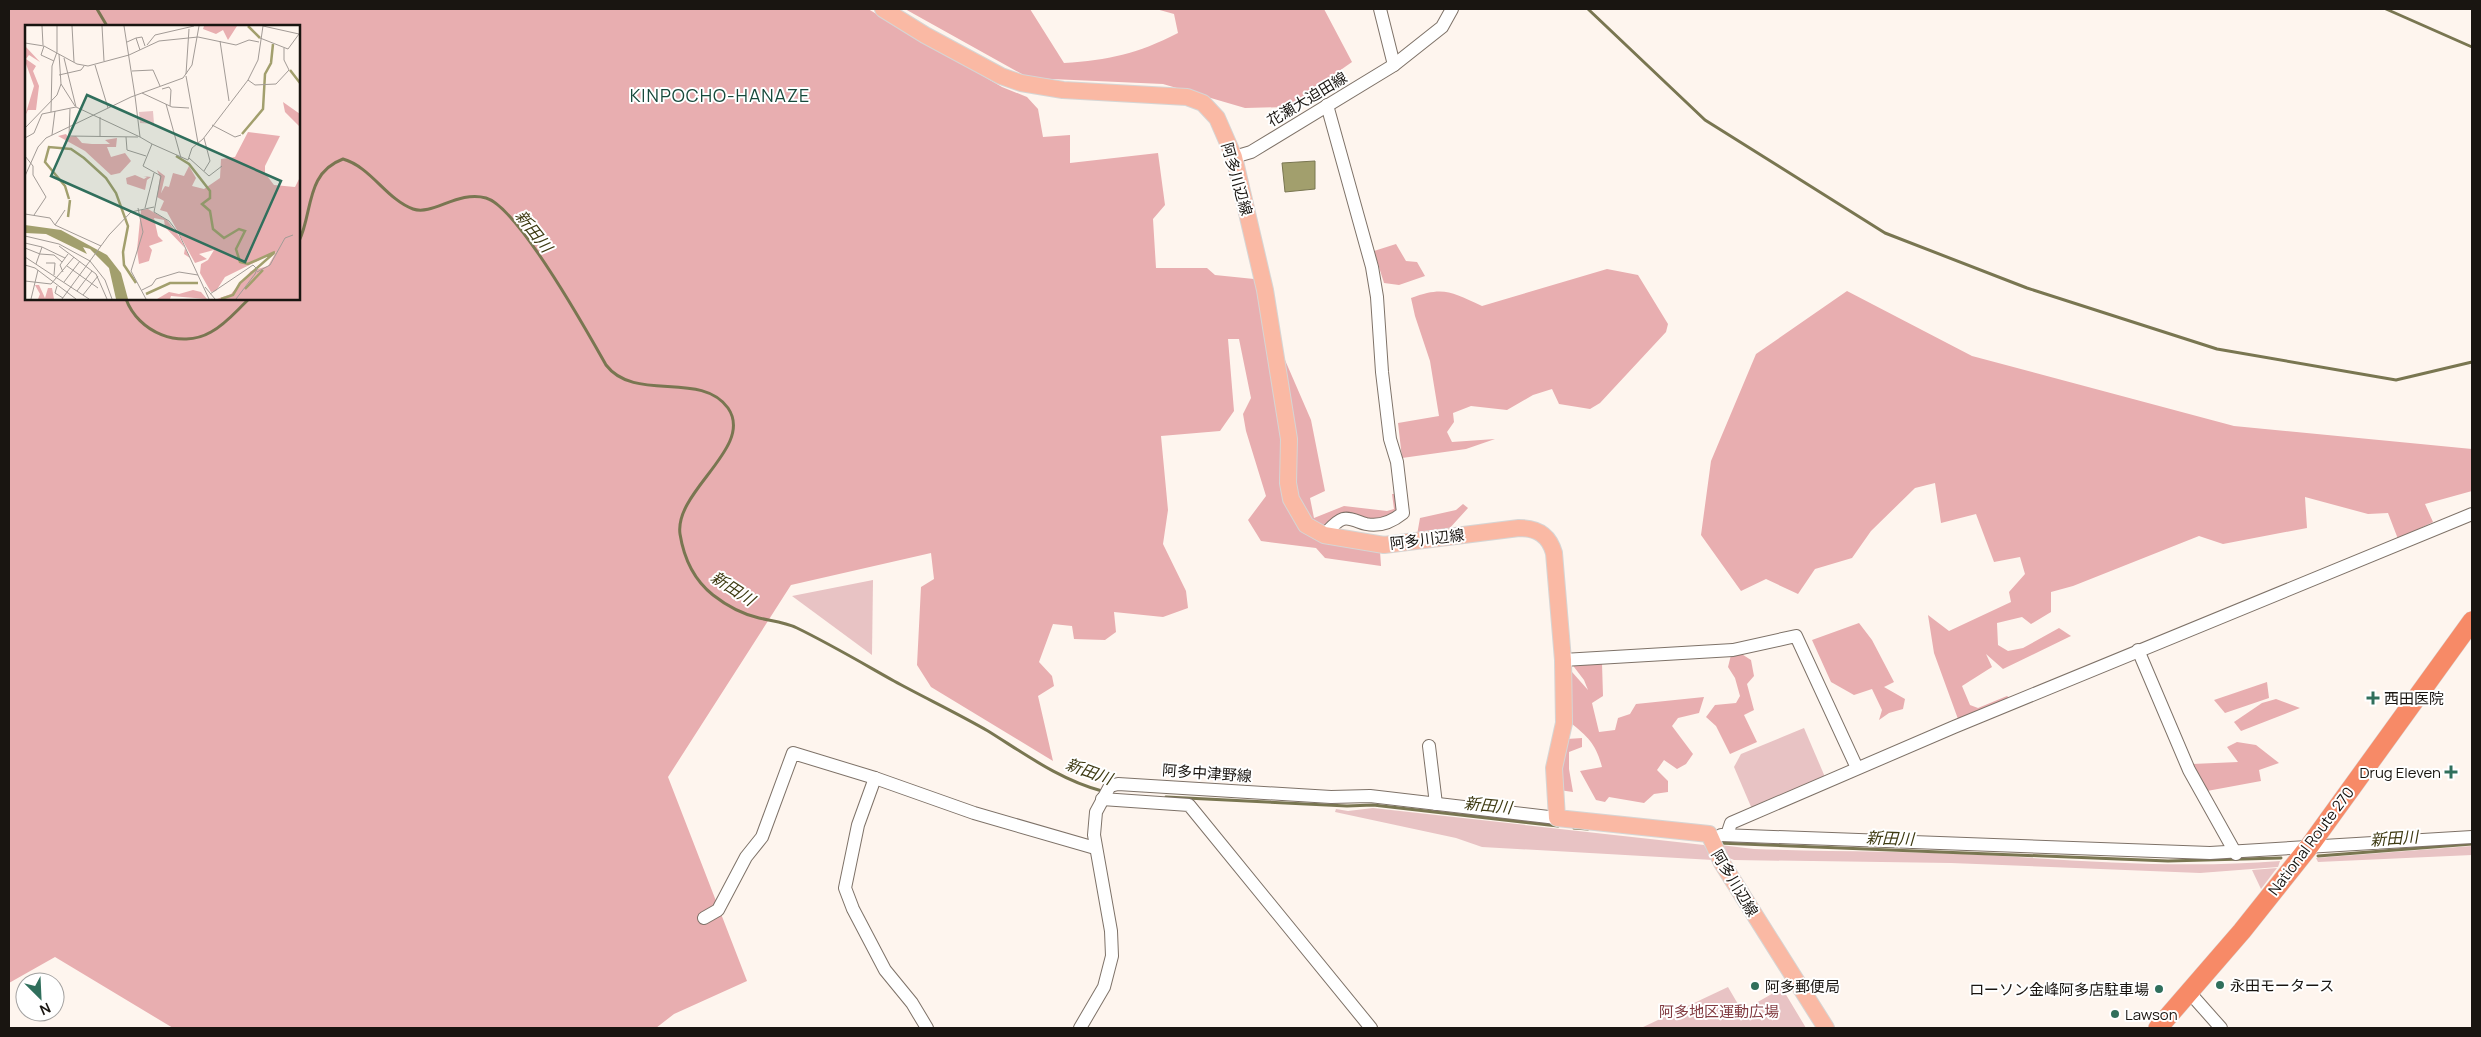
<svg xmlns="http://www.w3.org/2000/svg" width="2481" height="1037" font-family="Manrope,'Noto Sans JP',sans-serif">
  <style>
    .green { fill: #e8c3c4 }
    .forest { fill: #e8aeb0; fill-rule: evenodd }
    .water { fill: #a29f6d; stroke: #797651 }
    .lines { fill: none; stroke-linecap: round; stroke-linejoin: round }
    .stream { stroke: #797651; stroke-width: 3 }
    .minor-casing { stroke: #7e7268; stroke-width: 14 }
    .major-casing { stroke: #d6d5d4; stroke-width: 18 }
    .highway-casing { stroke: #d6d5d4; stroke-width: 20 }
    .minor { stroke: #fff; stroke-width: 12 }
    .major { stroke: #fab9a4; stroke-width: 16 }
    .highway { stroke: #f78a67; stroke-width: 19 }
    .poi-dot { fill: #306f5c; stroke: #fff; stroke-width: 2 }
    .labels { text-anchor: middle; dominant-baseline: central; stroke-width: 4; stroke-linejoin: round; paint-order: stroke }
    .street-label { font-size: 15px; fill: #191511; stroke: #fff }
    .poi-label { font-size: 15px; fill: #191511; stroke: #fff; text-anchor: start }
    .park-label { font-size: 15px; fill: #823b41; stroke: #fff }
    .water-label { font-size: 16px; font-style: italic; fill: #3e3a12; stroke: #fff }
    .quarter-label { font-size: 18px; letter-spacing: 1px; fill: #16493b; stroke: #fff }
    .inset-river { fill: none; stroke: #a29f6d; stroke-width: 2.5 }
    .inset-road { fill: none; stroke: #a29b96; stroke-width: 1 }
    .view { fill: #306f5c; fill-opacity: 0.15; stroke: #306f5c; stroke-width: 2.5 }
    .inset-edge { fill: none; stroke: #191511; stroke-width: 2.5 }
  </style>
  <rect width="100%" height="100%" fill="#fef5ee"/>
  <g class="green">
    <path d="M873,580L872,655L792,596Z"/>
    <path d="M1804,728L1825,777L1752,809L1734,767L1741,754Z"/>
    <path d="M1373,808L1704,845L1713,860L1482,847L1456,838L1335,812L1336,809L1348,811Z"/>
    <path d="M1720,845L1754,849C1831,852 1908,851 1985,855C2083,861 2182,869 2280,861L2278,867L2200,873L1951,863L1734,860L1724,856Z"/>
    <path d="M2472,846V855L2318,862L2316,858Z"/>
    <path d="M2277,868L2261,889L2252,870Z"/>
    <path d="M1728,987L1742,1011L1782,988L1806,1028H1641Z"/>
  </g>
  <g class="forest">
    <path d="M9,9H868L1002,87L1027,97L1038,109L1043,137L1070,135V163L1158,153L1165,205L1153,219L1156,268H1207L1215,275L1254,279L1285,360L1311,420L1325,491L1310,498L1314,518L1344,506L1387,511L1394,509L1392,494H1397L1399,512L1393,516L1322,528L1380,551L1381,566L1325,558L1316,548L1261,541L1248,520L1266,496L1246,431L1243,414L1251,398L1239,339H1228L1234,411L1220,431L1161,436L1168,510L1163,544L1186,591L1188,608L1163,617L1114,612L1116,632L1105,640L1074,639L1072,626L1053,624L1039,662L1052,676L1054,686L1038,696L1053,761L931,687L917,665L921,587L934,579L931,553L791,585L668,777L747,981L674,1014L656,1028H173L55,957L9,983ZM26,26H299V299H26Z"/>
    <path d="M905,9H1030L1064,63C1109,60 1137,54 1178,33L1174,14L1156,9H1324L1352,62L1288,107L1245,108L1163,84L1029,78Z"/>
    <path d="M1396,244L1406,261L1417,262L1425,276L1399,285L1384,283L1374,251Z"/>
    <path d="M1607,269L1638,275L1668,324L1666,332L1600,403L1590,409L1559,404L1552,389L1533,395L1507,410L1471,406L1453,413L1454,422L1447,432L1452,442L1495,439L1466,449L1402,458L1398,423L1439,416L1430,361L1415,316L1411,298C1444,286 1451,292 1482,306Z"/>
    <path d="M1847,291L1972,356L2234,426L2472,449V491L2425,504L2433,522L2398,539L2388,513L2368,514L2305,497L2307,528L2223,544L2199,536L2073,586L2051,592V612L2031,624L2022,617L1997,623L1998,645L2008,651L2023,648L2059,628L2071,636L2003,669L1986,654L1992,667L1962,686L1970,705L1978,708L2007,696L2011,699L1958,719L1934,653L1928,615L1949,631L2011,602L2009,592L2025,574L2020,557L1994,562L1976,514L1941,523L1935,483L1915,488L1871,531L1852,558L1815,569L1798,594L1766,579L1741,591L1701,535L1711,461L1756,354Z"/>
    <path d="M1463,504L1468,508L1448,530L1417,535L1420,518L1456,510Z"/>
    <path d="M1859,623L1872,640L1894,682L1884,687L1905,699L1903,709L1889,713L1879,720L1882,710L1872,689L1854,695L1831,682L1812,640Z"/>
    <path d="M1740,653L1751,660L1754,676L1747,684L1754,710L1744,715L1757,742L1730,754L1716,726L1706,717L1715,705L1736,703L1740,696L1735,678L1728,667L1731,655Z"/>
    <path d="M1571,663H1602L1603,696L1592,703L1599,732L1615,730L1618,718L1630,714L1636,704L1704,697L1699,713L1678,718L1672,726L1693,754L1686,764L1677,769L1664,760L1657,770L1668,781V792L1654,794L1644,803L1609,797L1605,802L1596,800L1580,771L1602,767C1596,744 1588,737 1571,723L1572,672L1588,690L1584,680Z"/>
    <path d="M2267,682L2269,698L2225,713L2214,700Z"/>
    <path d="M2276,699L2300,708L2241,731L2234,722L2262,703Z"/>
    <path d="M1582,738V747L1569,752V769L1573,792L1559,790L1558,767L1567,739Z"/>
    <path d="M2237,742L2256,745L2279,763L2259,770L2261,781L2207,791L2192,764L2238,762L2227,747Z"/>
  </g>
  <path class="water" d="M1315,161V189L1285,192L1282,163Z"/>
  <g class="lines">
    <g class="stream">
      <path d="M97,9L107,26"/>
      <path d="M1588,9L1705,120L1885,233L2027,288L2217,349L2396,380L2472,362"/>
      <path d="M2386,9L2472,47"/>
      <path d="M299,241C313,213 305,173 343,159C371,167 386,199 413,209C433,216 458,190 486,198C518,207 588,333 606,365C635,403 701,370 728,408C755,447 674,491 680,534C684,559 694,580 713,595C727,606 742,614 759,618C772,621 785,622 797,628C830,644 862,663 894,681C925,698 957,713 988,731C1025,754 1060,780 1102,791"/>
      <path d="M126,299C138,332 180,350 211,332C226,324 237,310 249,299"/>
      <path d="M1166,797L1347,806L1373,805L1558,826"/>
      <path d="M1574,828L1588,829"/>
      <path d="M1718,843L2168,861L2281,858"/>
      <path d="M2318,856L2472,844"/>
    </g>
    <g class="minor-casing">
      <g id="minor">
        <path d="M1380,9L1394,65"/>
        <path d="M1234,157L1251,152L1394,65L1442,27L1452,9"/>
        <path d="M1324,535C1329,530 1336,521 1343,519C1350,517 1358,522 1366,524C1380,527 1393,521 1403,513L1397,462L1390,439L1382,372L1377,297L1372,267L1327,105"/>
        <path d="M2138,650L2189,770L2236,854"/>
        <path d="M1563,660L1733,650L1796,636L1857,768"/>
        <path d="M1429,746L1436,804"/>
        <path d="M875,778L858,825L845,888L853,909L885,970L912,1003L927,1028"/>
        <path d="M1102,799L1189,805L1371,1028"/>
        <path d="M1721,835L2210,853L2472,837"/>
        <path d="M1727,835L1731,823L1954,727L2472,514"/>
        <path d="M704,918L718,910L746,857L762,837L793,753L875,778L974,813L1095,848"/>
        <path d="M2189,992L2221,1028"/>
        <path d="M1080,1028L1104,987L1112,956L1111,931L1094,835L1096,812L1110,786L1118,784L1331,797L1370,796L1557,818"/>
      </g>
    </g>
    <g class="major-casing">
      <path id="major" d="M883,9L925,35L1001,76L1021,83L1063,90L1187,97L1203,103L1217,118L1234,157L1265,290L1289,439L1288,483L1291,499L1306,525L1324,535L1384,545L1519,528C1537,528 1549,535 1554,553L1563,660L1564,723L1554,768L1557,818L1709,834L1722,863L1826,1028"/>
    </g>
    <g class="highway-casing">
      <path id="highway" d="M2158,1028L2242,931L2308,848L2472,621"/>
    </g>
    <use href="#minor" class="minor"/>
    <use href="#major" class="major"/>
    <use href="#highway" class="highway"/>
  </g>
  <g class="poi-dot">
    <path d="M2370.5 690.5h5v5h5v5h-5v5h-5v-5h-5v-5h5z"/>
    <path d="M2448.5 764.5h5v5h5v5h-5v5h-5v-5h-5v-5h5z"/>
    <circle cx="2220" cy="985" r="5"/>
    <circle cx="1755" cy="986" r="5"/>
    <circle cx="2159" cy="989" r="5"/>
    <circle cx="2115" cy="1014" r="5"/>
  </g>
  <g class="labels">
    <g class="street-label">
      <text transform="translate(1307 99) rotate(-31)">花瀬大迫田線</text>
      <text transform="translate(1237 179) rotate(74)">阿多川辺線</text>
      <text transform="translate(1427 539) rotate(-7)">阿多川辺線</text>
      <text transform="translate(1207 773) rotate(4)">阿多中津野線</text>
      <text transform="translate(2311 841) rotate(-53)">National Route 270</text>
      <text transform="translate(1735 883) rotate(59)">阿多川辺線</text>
    </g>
    <g class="poi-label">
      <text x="2384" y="698">西田医院</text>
      <text x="2441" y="772" text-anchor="end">Drug Eleven</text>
      <text x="2230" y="985">永田モータース</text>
      <text x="1765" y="986">阿多郵便局</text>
      <text x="2149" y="989" text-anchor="end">ローソン金峰阿多店駐車場</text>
      <text x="2125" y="1014">Lawson</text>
    </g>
    <g class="park-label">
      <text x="1719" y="1011">阿多地区運動広場</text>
    </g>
    <g class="water-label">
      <text transform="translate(534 231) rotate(52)">新田川</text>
      <text transform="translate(733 588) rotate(33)">新田川</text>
      <text transform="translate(1089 771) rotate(20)">新田川</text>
      <text transform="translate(1488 805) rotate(6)">新田川</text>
      <text transform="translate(1890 838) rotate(2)">新田川</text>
      <text transform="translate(2394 838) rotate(-4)">新田川</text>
    </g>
    <g class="quarter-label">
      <text x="720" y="95">KINPOCHO-HANAZE</text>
    </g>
  </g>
  <g transform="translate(25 25)">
    <rect width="275" height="275" fill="#fef5ee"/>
    <path d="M128,86L129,99L115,98L114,87Z" fill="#e8c3c4"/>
    <path d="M179,1H212L203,15L198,5L191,9L178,4ZM0,21L15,37L4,30L1,34L11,41L8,46L14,61L11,85H3L0,91L9,61L0,36ZM258,77L275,89V102L260,87ZM223,107L255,111L240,141V148L249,160L270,162L275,152V274H192L206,269L226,246L243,241L251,227L200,252L191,266L186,267L175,248L176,239L183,235L189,225L174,229L182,234L170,238L142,187L135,185L139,176L132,172L135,152L132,145L140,151L136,168L140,161L144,162L148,148L159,151L164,141L171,153L167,161L179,164L195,153L196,134L210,132ZM41,109L43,112L51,111L57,118L67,119H85L80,115L92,113L91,122H82L86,132L100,128L106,136L95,148L86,150L60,126L33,111ZM110,150L119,154L122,152L118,151L126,152L122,155L120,165L102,159L101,153ZM123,184L142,195L154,211L165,233L159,229L160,223L140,202L139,195L129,193L133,211L138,216L124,221L127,225L124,236L114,239L112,225L116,185ZM10,260H14L20,273L23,263H27L29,274H13L15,269ZM168,265L176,267L182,274L146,271L145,274H132L144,267L154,269Z" fill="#e8aeb0"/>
    <path d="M0,200L36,205L82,230L96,248L103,274H91L84,243L65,224L58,222L62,229L21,209L0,208Z" fill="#a29f6d"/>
    <path class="inset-river" d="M223,1L235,13M265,45L275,58M217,109L238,84L240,49L246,38L248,19M151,131L164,139L185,166V173L177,179L185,186L188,204L199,213L214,204L220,206L211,224L215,237L223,239L250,227M44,174L40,161L20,137L24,122L46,124L59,133L81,153L91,168L103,201L98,227L99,240L111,258M43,192L45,175M220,264L238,245M121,269L145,258H173M196,274L208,270L215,258L249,228"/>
    <path class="inset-road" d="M17,1L18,20M32,1V27M47,1L49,37M77,1L79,36M99,1L110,71M238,1L274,9M173,12L211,20L224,15L234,17M111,13L117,12L120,21M235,13L263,24L274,9M195,16L204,76M102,17L111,13L115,25M0,18L19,21L52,39L63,41L104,30L134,16L173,12M122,20L130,10L169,1M19,21L16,30L29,36M39,33L51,82M70,40L83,83M107,46L128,45L135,61M161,49L164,4M34,50L56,45L59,41M161,51L173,118M223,55L230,60L251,59L264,45L259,35V23M36,59L50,81M137,64L144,62L146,65L145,81M117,68L147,82L164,83M110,71L115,112L127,119L118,141L136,151L129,187L144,196L154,209L184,274M141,79L156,133M45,84L44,111L113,112M26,87L27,41L32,27M75,92V112M187,100L210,112L216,110M0,103L32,70L36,59L34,29M27,110L30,86M101,112L102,125L121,131M0,113L9,108L17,89L51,82L115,112M127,119L163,135L167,123L178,114L223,55L233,35L238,1M0,131L8,141V150L21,172L9,190M164,133L184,151L197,141M179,146L185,136L179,113M0,151L13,122L21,113L106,72L158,53L167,40L174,1M113,183L118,207L106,246L121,274M120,183L129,148M0,189L25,193L30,200L76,221M30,200L40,185M0,211L34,219L65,236L80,255L87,274M0,218L17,222M34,221L71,249L82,274M0,223L15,229L29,230L37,237M0,232L64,274M21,238H30L29,250M11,239L17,222L40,233M0,240L10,243L51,274M42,241L73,263M38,247L35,240L43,229M232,247L245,240L260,213L268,210M0,256L26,259L49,232M39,257L55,236M32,261L30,268L38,273M180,262L190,274M117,265L127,260L131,254L154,247L173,250M52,266L67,246M185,269L228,240L232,244L230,249L211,274M58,270L73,251M6,274L13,245M37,274L84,210L106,187L129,182"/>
    <path class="view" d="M62,70L256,156L220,237L26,151Z"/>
    <rect width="275" height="275" class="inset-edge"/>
  </g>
  <rect width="2481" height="1037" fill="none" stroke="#191511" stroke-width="20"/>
  <g transform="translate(40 997) rotate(156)"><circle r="24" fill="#ffffff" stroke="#a3a1a0"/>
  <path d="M0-4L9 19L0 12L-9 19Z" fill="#306f5c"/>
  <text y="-8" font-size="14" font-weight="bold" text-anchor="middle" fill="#191511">N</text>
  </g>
</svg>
